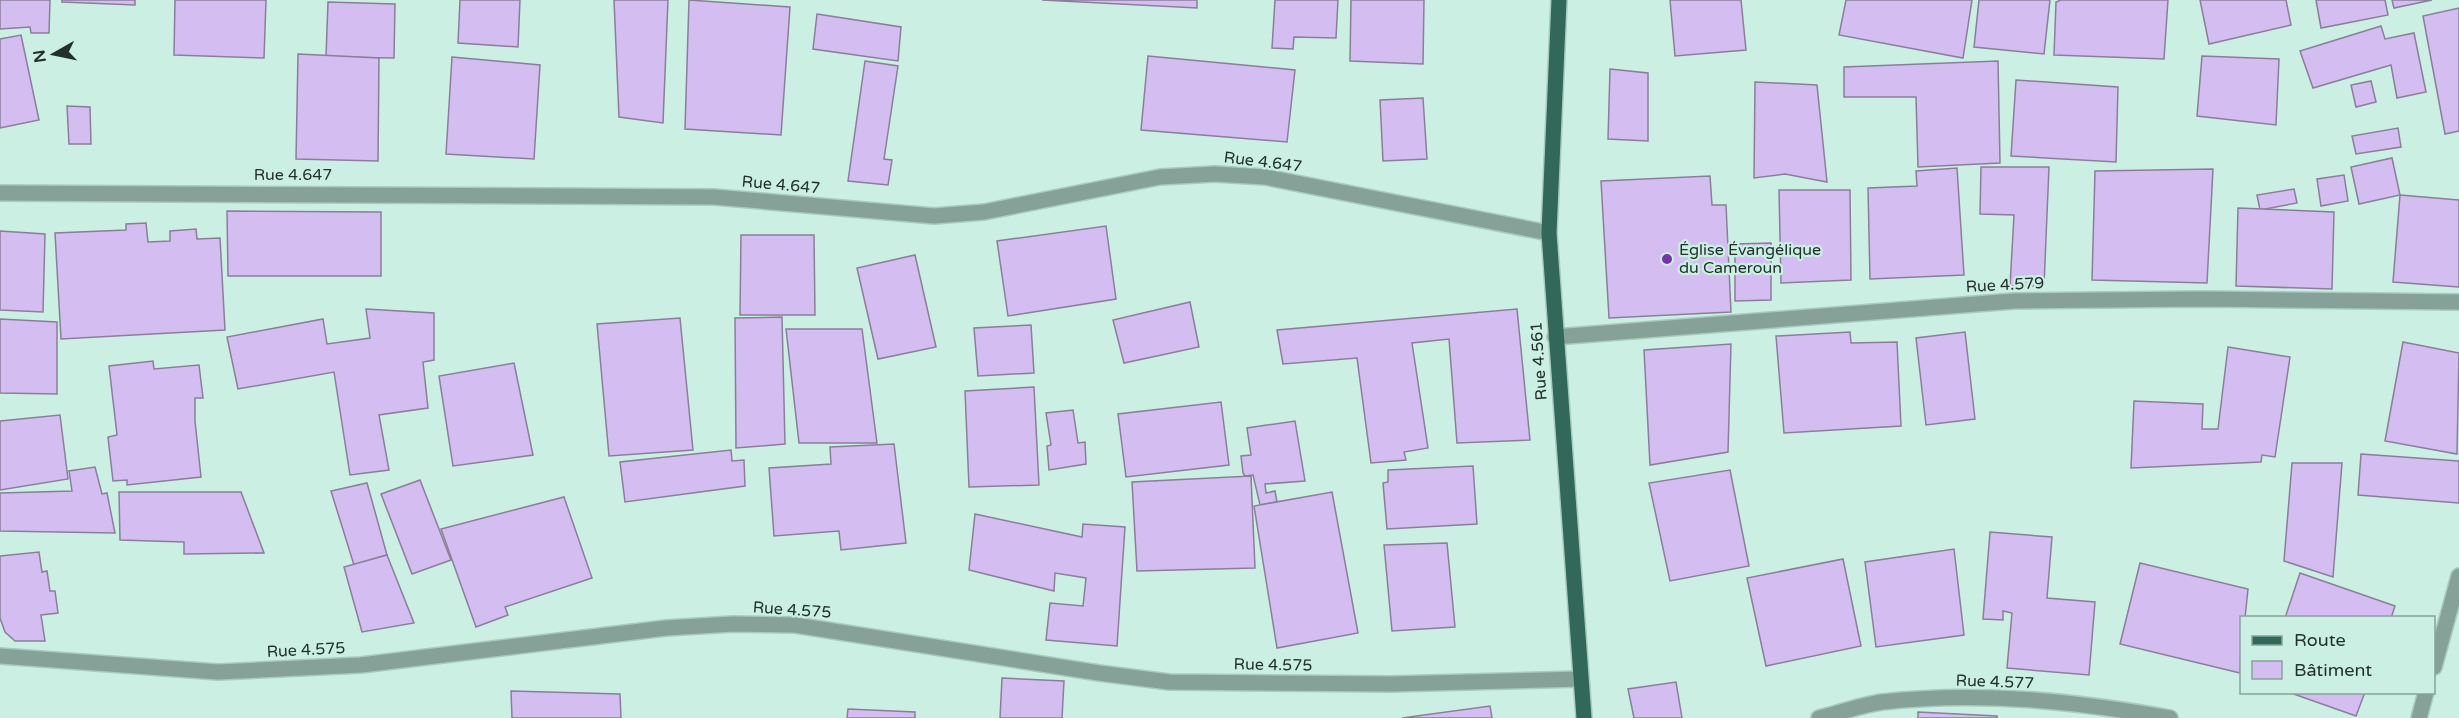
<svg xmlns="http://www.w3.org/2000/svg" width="2459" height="718" font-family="'Varela Round',sans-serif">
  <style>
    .building { fill: #d4bdf0; stroke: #8b7e9a; stroke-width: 1.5 }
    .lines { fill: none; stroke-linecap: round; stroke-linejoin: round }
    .minor-casing { stroke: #a9cabe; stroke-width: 18 }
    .major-casing { stroke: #a9cabe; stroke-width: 18 }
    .minor { stroke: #86a298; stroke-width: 15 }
    .major { stroke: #326859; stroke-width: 15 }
    .poi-dot { fill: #7534a9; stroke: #cbf0e3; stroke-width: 2 }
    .labels { text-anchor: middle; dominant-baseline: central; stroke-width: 4.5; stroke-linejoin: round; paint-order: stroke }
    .street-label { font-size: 16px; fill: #22312c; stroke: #cbf0e3 }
    .poi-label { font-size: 16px; fill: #22312c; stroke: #cbf0e3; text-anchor: start }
  </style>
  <rect width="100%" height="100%" fill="#cbf0e3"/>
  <g class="building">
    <path d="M0,0H50L49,33H31L30,27L0,29Z"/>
    <path d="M62,0H135V5L62,2Z"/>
    <path d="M175,0H266L264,58L174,55Z"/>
    <path d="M460,0H520L518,47L458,43Z"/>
    <path d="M614,0H668L663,123L619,117Z"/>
    <path d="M689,0L790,7L781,135L685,129Z"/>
    <path d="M1042,0H1197V8Z"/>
    <path d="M1275,0H1338L1336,38L1294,37L1293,49L1272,48Z"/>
    <path d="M1351,0H1424L1423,64L1350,61Z"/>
    <path d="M1670,0H1741L1746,50L1675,56Z"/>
    <path d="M1846,0H1972L1963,58L1839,35Z"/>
    <path d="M1979,0H2050L2044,54L1974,47Z"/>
    <path d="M2061,0H2168L2164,59L2054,55L2056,2Z"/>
    <path d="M2200,0H2286L2291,25L2209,44Z"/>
    <path d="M2316,0H2385L2388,15L2321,28Z"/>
    <path d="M2392,0H2432L2394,8Z"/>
    <path d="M328,2L395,4L394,58L326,57Z"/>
    <path d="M2459,8V131L2445,134L2423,16Z"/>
    <path d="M817,14L901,27L898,61L813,49Z"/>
    <path d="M2381,26L2385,39L2414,33L2426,92L2397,98L2391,65L2313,88L2300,51Z"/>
    <path d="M21,35L39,120L0,128V39Z"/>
    <path d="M298,54L379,58L378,161L296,159Z"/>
    <path d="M1148,56L1295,70L1287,142L1141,130Z"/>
    <path d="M2202,56L2279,59L2276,125L2197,116Z"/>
    <path d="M452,57L540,65L534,159L446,154Z"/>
    <path d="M865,61L898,66L884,159L892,160L888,185L848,181Z"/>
    <path d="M1998,61L2000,163L1918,167L1916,97H1844V67Z"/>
    <path d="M1610,69L1648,73V141L1608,139Z"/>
    <path d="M2016,80L2118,87L2116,162L2011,156Z"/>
    <path d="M2371,81L2376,102L2356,107L2351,85Z"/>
    <path d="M1755,82L1817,85L1827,182L1785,174L1754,178Z"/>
    <path d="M1423,98L1427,159L1383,161L1380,100Z"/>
    <path d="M67,106L90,107L91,144H69Z"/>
    <path d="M2398,128L2401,147L2356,154L2352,136Z"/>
    <path d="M2392,158L2400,195L2359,204L2351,167Z"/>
    <path d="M1981,167H2049L2044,286H2010L2014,215L1980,214Z"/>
    <path d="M1957,168L1964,275L1870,279L1868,188L1917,186L1916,171Z"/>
    <path d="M2213,169L2207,283L2092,280L2095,171Z"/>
    <path d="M2344,175L2348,201L2321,206L2317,179Z"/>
    <path d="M1710,176L1712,205H1726L1731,312L1609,318L1601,181Z"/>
    <path d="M2294,189L2297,203L2260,210L2257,195Z"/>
    <path d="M1779,190H1850L1851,280L1781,283Z"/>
    <path d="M2400,195L2459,200V287L2393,282Z"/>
    <path d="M2238,208L2334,212L2332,289L2236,286Z"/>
    <path d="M227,211L381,212V276H228Z"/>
    <path d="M146,223L148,242L170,241V231L196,229L197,239L220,238L225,330L61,339L55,233L126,230V224Z"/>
    <path d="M1106,226L1116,299L1008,316L997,241Z"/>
    <path d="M0,231L45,234L43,312L0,310Z"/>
    <path d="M741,235H814L815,315H740Z"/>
    <path d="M1771,243V300L1735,301V244Z"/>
    <path d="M915,255L936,347L878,359L857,268Z"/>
    <path d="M1190,302L1199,347L1124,363L1113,320Z"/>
    <path d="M366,309L434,313V360L423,362L428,408L379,415L389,470L350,475L334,372L238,389L227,337L323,319L327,344L370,338Z"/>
    <path d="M1517,309L1530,440L1457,443L1449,339L1412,343L1428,448L1404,452L1406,460L1371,463L1357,358L1283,364L1277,330Z"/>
    <path d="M782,317L785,444L736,448L735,318Z"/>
    <path d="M680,318L693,450L609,456L597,324Z"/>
    <path d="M0,319L57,322V394L0,393Z"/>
    <path d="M1031,325L1034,373L978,376L974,328Z"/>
    <path d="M786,329H862L877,443H799Z"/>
    <path d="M1850,332L1851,343L1897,342L1901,426L1784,433L1776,336Z"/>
    <path d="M1965,332L1975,419L1926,425L1916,338Z"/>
    <path d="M2403,342L2459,353L2457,454L2385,441Z"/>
    <path d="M1731,344L1728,452L1650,465L1644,350Z"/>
    <path d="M2228,347L2290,357L2275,457L2262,455L2261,462L2131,468L2134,401L2203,404L2202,429H2218Z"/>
    <path d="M153,361L154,369L199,365L203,398H195V421L201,477L127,485V480L113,481L108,437L117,435L109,366Z"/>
    <path d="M514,363L533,455L453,466L439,376Z"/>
    <path d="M1034,387L1039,485L969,487L965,391Z"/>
    <path d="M1221,402L1229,465L1126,477L1118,414Z"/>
    <path d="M1073,410L1078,443L1085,442L1086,464L1049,470L1047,446L1051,445L1046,413Z"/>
    <path d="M60,415L68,479L0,490V421Z"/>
    <path d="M1295,421L1305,481L1265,484L1266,493L1275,491L1277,502L1260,505L1253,475L1245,476L1243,473L1241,456L1251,455L1247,428Z"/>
    <path d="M894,444L906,543L841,550L839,531L774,536L769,468L831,464L830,447Z"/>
    <path d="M731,450L732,461L744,460L745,486L625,502L620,462Z"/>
    <path d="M2361,454L2459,461V503L2358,495Z"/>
    <path d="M2292,463H2342L2333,577L2284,561Z"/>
    <path d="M1473,466L1477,524L1387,529L1383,483L1388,482V470Z"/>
    <path d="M95,467L102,494L107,493L115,533L0,531V493L72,491L69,471Z"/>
    <path d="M1730,470L1749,566L1670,581L1649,483Z"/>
    <path d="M1251,476L1255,568L1137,571L1132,482Z"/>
    <path d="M420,480L451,560L412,574L381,494Z"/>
    <path d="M367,483L387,555L354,565L331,491Z"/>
    <path d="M119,492H241L264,553L184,554V542L120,540Z"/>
    <path d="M1332,492L1358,633L1277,648L1254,506Z"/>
    <path d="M564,497L592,578L505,607L508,615L476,627L441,529Z"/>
    <path d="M975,514L1082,537L1083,524L1125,527L1117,646L1046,640L1050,603L1083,606L1086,578L1055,573L1054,591L969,570Z"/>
    <path d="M1990,532L2052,537L2047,598L2095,602L2089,675L2007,668L2012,613L2003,611V620L1983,619Z"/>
    <path d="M1447,543L1455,627L1392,631L1384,545Z"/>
    <path d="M1954,549L1964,635L1876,647L1865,562Z"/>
    <path d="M39,552L42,572L47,571L50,591H55L58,613L41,615L45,641H15L5,632L0,618V556Z"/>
    <path d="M387,555L414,623L362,632L344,567Z"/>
    <path d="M1843,559L1861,646L1766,666L1747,578Z"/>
    <path d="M2140,563L2248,589L2245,618H2242L2240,673L2120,644Z"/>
    <path d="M2300,573L2395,606L2391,618H2285Z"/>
    <path d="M1002,678L1064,681L1062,718H1000Z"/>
    <path d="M1676,682L1682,718H1634L1628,689Z"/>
    <path d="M511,691L620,694L621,718H512Z"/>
    <path d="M2288,692H2365L2356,716Z"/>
    <path d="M1490,706L1492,718H1402Z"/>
    <path d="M848,709L915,712V718H847Z"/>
    <path d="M1918,712L1997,716V718H1918Z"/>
  </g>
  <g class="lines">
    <g class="minor-casing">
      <g id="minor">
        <path d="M0,193L714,197L934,216L984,212L1160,177L1215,174L1265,177L1549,233"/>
        <path d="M1555,337L2014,301L2201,299L2459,302"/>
        <path d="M0,656L218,672L361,665L666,628L733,624L795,625L1099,673L1169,682L1391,684L1580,679"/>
        <path d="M2434,667L2459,576"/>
        <path d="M1819,718C1839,713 1861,705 1882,702C1978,691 2075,701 2170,718"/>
        <path d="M2419,718L2426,692"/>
      </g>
    </g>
    <g class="major-casing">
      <path id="major" d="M1559,0L1549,233L1584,718"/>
    </g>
    <use href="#minor" class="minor"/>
    <use href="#major" class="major"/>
  </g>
  <circle class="poi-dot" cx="1667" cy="259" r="6"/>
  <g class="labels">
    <g class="street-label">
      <text transform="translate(1263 162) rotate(7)">Rue 4.647</text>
      <text x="293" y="175">Rue 4.647</text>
      <text transform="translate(781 185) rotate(5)">Rue 4.647</text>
      <text transform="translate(2005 285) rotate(-3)">Rue 4.579</text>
      <text transform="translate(1539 361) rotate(-94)">Rue 4.561</text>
      <text transform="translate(792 610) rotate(4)">Rue 4.575</text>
      <text transform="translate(306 650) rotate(-3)">Rue 4.575</text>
      <text transform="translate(1273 665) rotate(1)">Rue 4.575</text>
      <text transform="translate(1995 682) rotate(2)">Rue 4.577</text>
    </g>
    <g class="poi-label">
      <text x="1679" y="250">Église Évangélique<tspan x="1679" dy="18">du Cameroun</tspan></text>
    </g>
  </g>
  <rect x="2240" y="616" width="195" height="78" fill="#cbf0e3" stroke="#87a49a" stroke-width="1.5"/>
  <rect x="2252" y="636" width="30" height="9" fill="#326859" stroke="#87a49a" stroke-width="1.5"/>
  <text x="2294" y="646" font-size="18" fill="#22312c">Route</text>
  <rect x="2252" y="661" width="30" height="18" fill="#d4bdf0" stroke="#87a49a" stroke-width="1.5"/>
  <text x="2294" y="676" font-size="18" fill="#22312c">Bâtiment</text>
  <g transform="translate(54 54) rotate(261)" stroke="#cbf0e3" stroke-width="4.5" paint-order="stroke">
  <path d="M0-4.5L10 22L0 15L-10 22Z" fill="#22312c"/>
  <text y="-9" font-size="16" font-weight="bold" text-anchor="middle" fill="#22312c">N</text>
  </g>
</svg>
